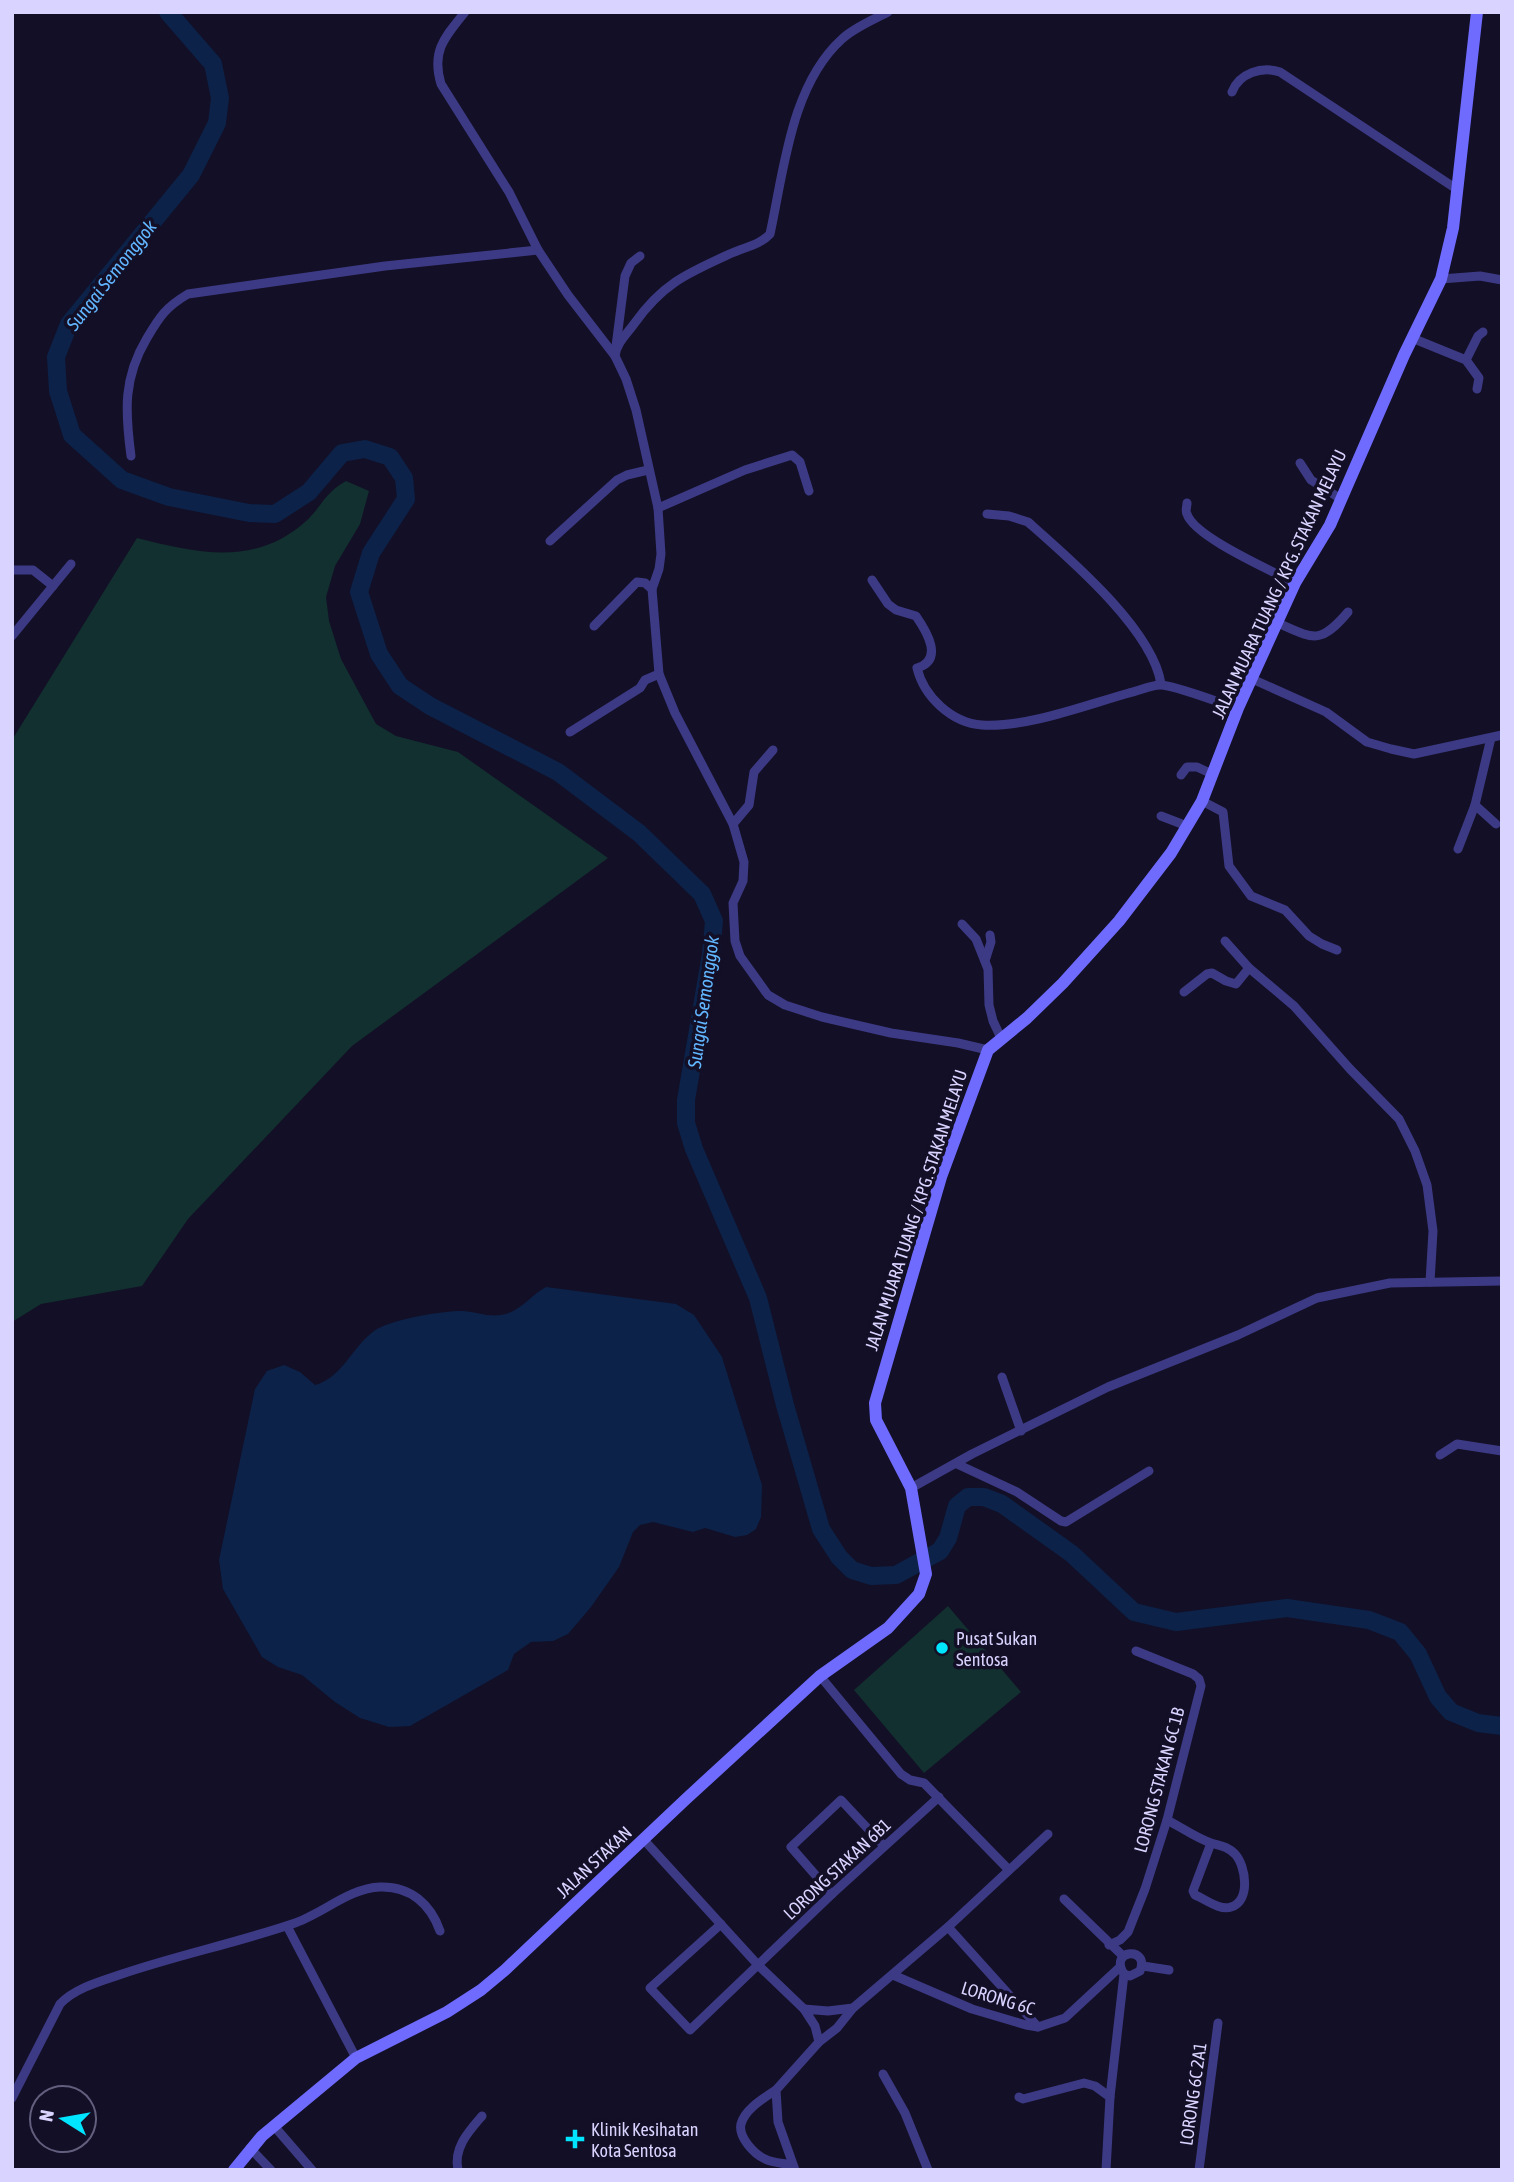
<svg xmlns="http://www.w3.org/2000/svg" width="1514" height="2182" font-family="'Asap Condensed',sans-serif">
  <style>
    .green { fill: #12302f }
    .water { fill: #0c2248 }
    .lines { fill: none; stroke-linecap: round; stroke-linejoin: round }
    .river { stroke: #0c2248; stroke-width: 18 }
    .street { stroke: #3d3a85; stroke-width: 9 }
    .secondary { stroke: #6f6bff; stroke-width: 12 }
    .poi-dot { fill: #00e5ff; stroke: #130f26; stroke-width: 2.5 }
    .labels { text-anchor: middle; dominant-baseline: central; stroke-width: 7; stroke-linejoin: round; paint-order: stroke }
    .street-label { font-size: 18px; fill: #d9d4ff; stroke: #130f26 }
    .poi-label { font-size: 18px; fill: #d9d4ff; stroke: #130f26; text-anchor: start }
    .water-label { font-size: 19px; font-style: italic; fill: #62b6ff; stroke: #130f26 }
  </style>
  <rect width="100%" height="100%" fill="#130f26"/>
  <g class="green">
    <path d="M346,481L369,491L360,524L335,566L326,597L329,621L341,659L376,724L396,736L458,752L608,858L352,1046L188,1219L142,1286L41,1304L12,1322V740L137,538C197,553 254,567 305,522C322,507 323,494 346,481Z"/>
    <path d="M948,1606L1021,1692L924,1773L854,1690Z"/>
  </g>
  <path class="water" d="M546,1287L676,1304L694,1315L722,1357L762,1485L761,1517L756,1529L747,1535L735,1537L705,1528L693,1532L653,1522L640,1525L633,1532L619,1567L591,1607L568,1634L553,1641L531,1642L514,1654L508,1670L410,1726L389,1727L360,1718L335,1702L302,1675L278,1667L262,1657L223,1589L219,1560L255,1389L267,1371L284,1365L300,1372L315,1385C342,1378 352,1347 374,1331C388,1320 445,1310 463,1311C477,1312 487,1317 501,1315C521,1312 529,1296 546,1287Z"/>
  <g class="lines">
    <path class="river" d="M168,12L213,64L220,98L217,123L191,175L69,324L56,357L58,391L72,435L122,480L169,497L249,513L275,514L309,492L342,453L365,449L390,457L404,478L406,499L371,553L359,592L379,654L400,686L430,706L558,772L639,833L702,894L714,921L711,954L686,1100V1123L694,1149L758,1298L785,1405L821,1529L839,1557L852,1570L871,1576L896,1575L940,1551L948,1538L957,1506L968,1497H984L1002,1504L1072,1554L1134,1612L1176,1622L1287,1608L1369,1620L1400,1632L1418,1654L1438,1697L1451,1712L1478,1723L1502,1726"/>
    <g class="street">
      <path d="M465,12C445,37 431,51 441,84L509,192L538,250L568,295L615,356L626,379L636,410L658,508L661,554L659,569L652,589L659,674L675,713L733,824L744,862L743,881L733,903L735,941L740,956L768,995L785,1005L822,1017L891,1033L958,1043L988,1050"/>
      <path d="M1232,92C1239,73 1262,66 1280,72L1458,190"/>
      <path d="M1441,279L1480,276L1502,280"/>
      <path d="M1412,338L1466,360L1479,378L1477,389"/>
      <path d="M616,346L625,276L631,263L640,256"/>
      <path d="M615,356C616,344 626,335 634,324C663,283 688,273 732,253C746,247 761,244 770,234C784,170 791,85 842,39C855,27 873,20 888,12"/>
      <path d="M1466,360L1478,336L1483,332"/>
      <path d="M131,456C125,411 123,378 147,338C160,316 166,307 188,294L385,266L538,250"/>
      <path d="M1300,463L1311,480L1341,499"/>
      <path d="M1187,503C1187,507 1185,511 1187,514C1194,537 1273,571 1295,583"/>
      <path d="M658,508L745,470L792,455L800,462L809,491"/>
      <path d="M987,514L1009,516L1028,522C1070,559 1153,630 1161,684"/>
      <path d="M550,541L617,480L627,475L648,470"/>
      <path d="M12,570H33L53,586"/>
      <path d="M872,580L888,604L896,610L916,616C927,632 944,660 917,668C924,697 952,723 982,725C1026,728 1086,705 1129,693C1139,691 1151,685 1160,685C1172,684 1222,704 1238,708"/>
      <path d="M1278,623C1314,639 1320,645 1348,612"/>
      <path d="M594,626L637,582L645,583L652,589"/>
      <path d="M12,636L71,564"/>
      <path d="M1252,679L1326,712L1367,742L1391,749L1414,754L1502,735"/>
      <path d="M570,732L640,688L645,680L659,674"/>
      <path d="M1181,775L1187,767H1197L1212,774"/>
      <path d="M1202,801L1223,812L1229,866L1251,896L1285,910L1309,936L1322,944L1337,950"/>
      <path d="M1475,805L1496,824"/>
      <path d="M1161,816L1187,826"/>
      <path d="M733,824L749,805L754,772L773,750"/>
      <path d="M1458,849L1475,805L1491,738"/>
      <path d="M962,924L976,939L988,969L989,1005L993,1021L1002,1040"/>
      <path d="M1225,941L1249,968L1294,1006L1350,1069L1399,1119L1415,1151L1427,1185L1433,1231L1430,1282"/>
      <path d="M985,961L991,942L990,935"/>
      <path d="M1184,992L1207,974L1212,973L1226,981L1236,984L1249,968"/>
      <path d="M1002,1377L1021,1431"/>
      <path d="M1440,1455L1457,1444L1502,1451"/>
      <path d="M957,1464L1017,1492L1061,1521L1066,1522L1149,1471"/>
      <path d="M911,1488L972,1454L1108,1387L1238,1335L1317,1298L1390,1283L1502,1281"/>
      <path d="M820,1676L901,1774L910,1780L924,1783L1009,1870"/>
      <path d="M1167,1820C1181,1827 1196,1838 1211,1843C1221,1846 1227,1846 1235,1854C1246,1866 1251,1901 1231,1907C1220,1911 1205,1899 1195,1895L1193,1891L1211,1843"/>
      <path d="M644,1840L758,1965L804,2009"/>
      <path d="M832,1894L791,1847L841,1800L884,1846"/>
      <path d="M1064,1899L1123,1956"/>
      <path d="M721,1924L650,1988L690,2030L832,1894L939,1797"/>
      <path d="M287,1926L356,2058"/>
      <path d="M948,1927L1038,2027"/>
      <path d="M1109,1945L1120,1940L1128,1932L1145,1889L1167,1820L1201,1686L1199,1679L1193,1674L1136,1651"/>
      <path d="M1143,1966L1169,1970"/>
      <path d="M893,1975L972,2009L1026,2025L1038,2027L1065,2018L1120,1967"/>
      <path d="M819,2042L815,2026L804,2009L828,2011L853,2008"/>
      <path d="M883,2074L905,2113L928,2170"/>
      <path d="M776,2090C764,2098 745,2109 741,2124C738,2137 754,2154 765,2159C773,2163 783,2163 792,2165"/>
      <path d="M1019,2097L1023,2099L1084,2083L1095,2086L1110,2097"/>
      <path d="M12,2098L60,2004C75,1988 101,1981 122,1974C178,1955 236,1943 292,1924C321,1915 349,1888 380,1887C411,1886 431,1905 440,1931"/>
      <path d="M274,2126L312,2170"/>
      <path d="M250,2148L271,2170"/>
      <path d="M458,2170C453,2148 469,2131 482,2116"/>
      <path d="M795,2170L778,2122L776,2090L819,2042L837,2028L853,2008L948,1927L1048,1834"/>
      <path d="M1106,2170L1110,2097L1124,1974C1108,1949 1150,1946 1140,1971L1130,1976L1124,1974"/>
      <path d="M1199,2170L1218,2023"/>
    </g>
    <path class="secondary" d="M234,2170L262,2136L356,2058L447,2012L481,1990L505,1970L686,1799L820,1676L888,1628L919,1594L926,1574L911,1488L876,1420L875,1403L941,1177L988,1050L1027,1018L1063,983L1119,921L1171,853L1202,801L1238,708L1295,583L1330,525L1404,355L1441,279L1453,228L1477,12"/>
  </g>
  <g class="poi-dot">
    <circle cx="942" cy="1648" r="7"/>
    <path d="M571.5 2128.5h7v7h7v7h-7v7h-7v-7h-7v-7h7z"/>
  </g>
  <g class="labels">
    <g class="street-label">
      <text transform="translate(1279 584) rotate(-65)">JALAN MUARA TUANG / KPG. STAKAN MELAYU</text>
      <text transform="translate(916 1210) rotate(-72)">JALAN MUARA TUANG / KPG. STAKAN MELAYU</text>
      <text transform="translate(1159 1780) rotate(-75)">LORONG STAKAN 6C 1B</text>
      <text transform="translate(594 1862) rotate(-43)">JALAN STAKAN</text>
      <text transform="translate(837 1869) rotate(-43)">LORONG STAKAN 6B1</text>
      <text transform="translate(998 1998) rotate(17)">LORONG 6C</text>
      <text transform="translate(1193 2094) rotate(-82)">LORONG 6C 2A1</text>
    </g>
    <g class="poi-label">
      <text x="956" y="1638">Pusat Sukan<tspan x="956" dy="21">Sentosa</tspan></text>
      <text x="591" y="2129">Klinik Kesihatan<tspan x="591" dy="21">Kota Sentosa</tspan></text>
    </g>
    <g class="water-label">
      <text transform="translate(111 275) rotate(-52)">Sungai Semonggok</text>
      <text transform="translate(703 1002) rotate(-82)">Sungai Semonggok</text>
    </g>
  </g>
  <rect width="1514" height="2182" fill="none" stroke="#d9d4ff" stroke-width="28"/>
  <g transform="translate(63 2119) rotate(281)"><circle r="33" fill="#130f26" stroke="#625e7d" stroke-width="2"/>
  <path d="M0-5L12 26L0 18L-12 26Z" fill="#00e5ff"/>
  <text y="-10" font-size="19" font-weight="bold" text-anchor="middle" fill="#d9d4ff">N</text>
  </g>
</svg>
